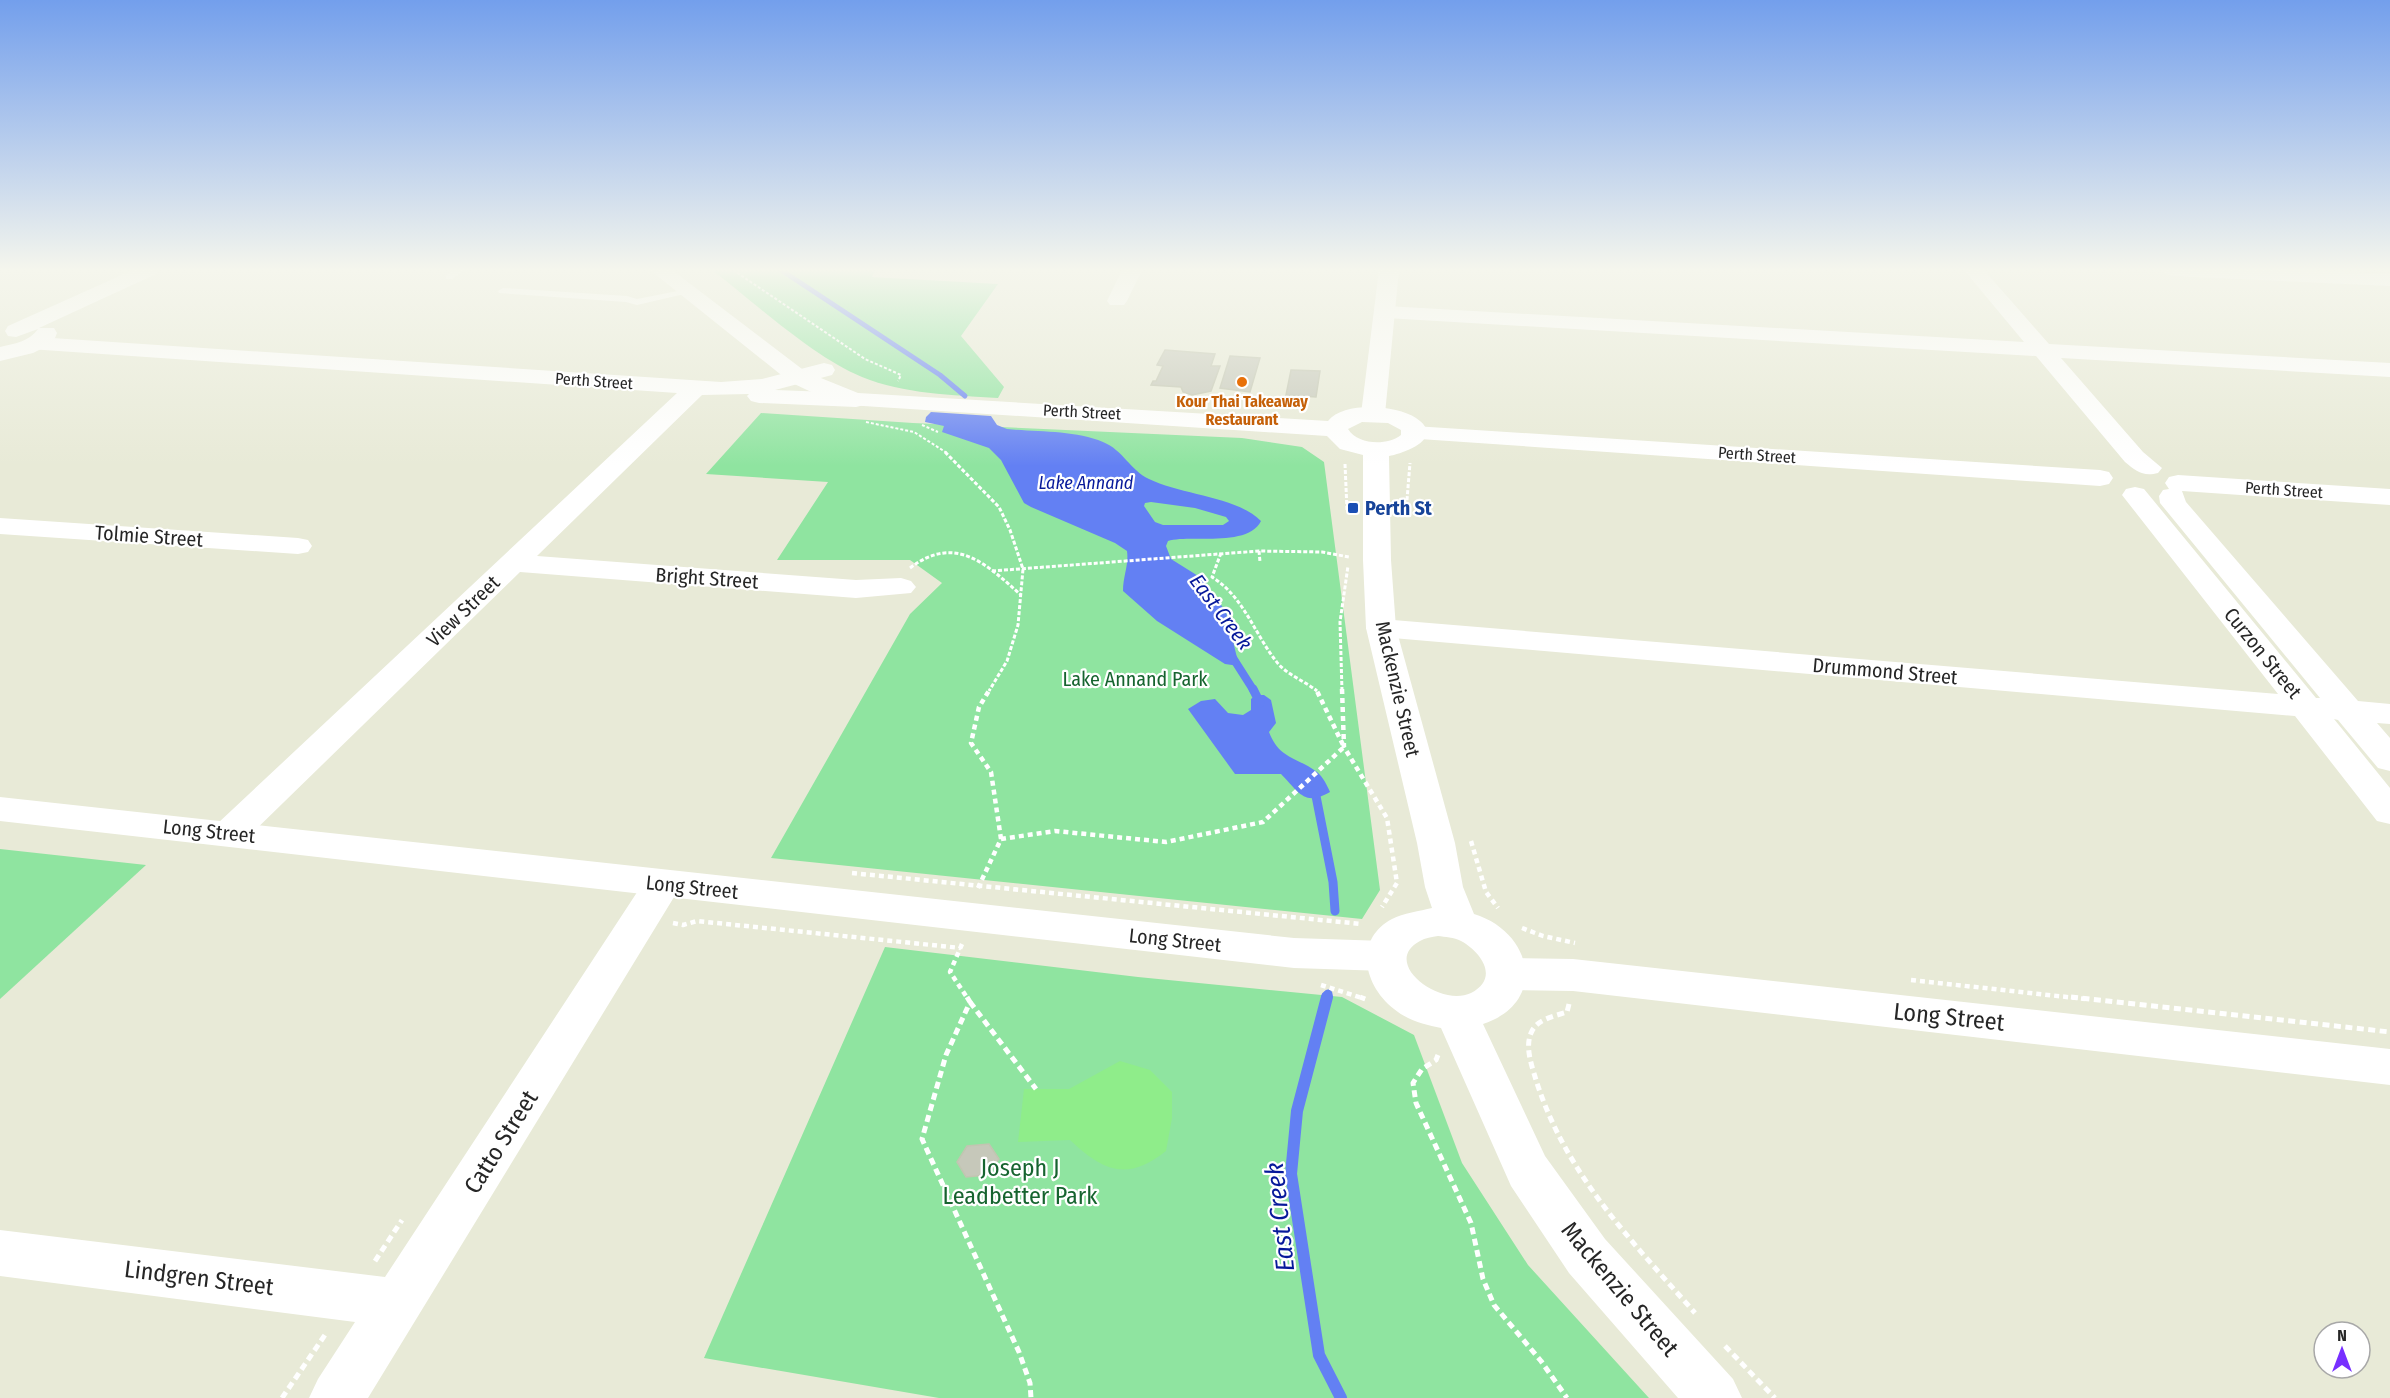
<svg xmlns="http://www.w3.org/2000/svg" width="2390" height="1398" font-family="'Fira Sans Condensed',sans-serif">
  <style>
    .green { fill: #8fe4a0 }
    .pitch { fill: #8fed8a }
    .water { fill: #6380f3; fill-rule: evenodd }
    .lines { fill: none; stroke-linecap: round; stroke-linejoin: round }
    .stream-far3 { stroke: #6380f3; stroke-width: 5 }
    .stream-far2 { stroke: #6380f3; stroke-width: 8 }
    .stream-far1 { stroke: #6380f3; stroke-width: 9 }
    .stream { stroke: #6380f3; stroke-width: 12 }
    .building { fill: #c6c8ba; stroke: #c2c5b1; stroke-width: 1.5 }
    .path-far3 { stroke: #fff; stroke-width: 2; stroke-dasharray: 3 2; stroke-linecap: butt }
    .path-far2 { stroke: #fff; stroke-width: 3; stroke-dasharray: 4 2; stroke-linecap: butt }
    .path-far1 { stroke: #fff; stroke-width: 4.5; stroke-dasharray: 5 4; stroke-linecap: butt }
    .path { stroke: #fff; stroke-width: 5; stroke-dasharray: 7 4.5; stroke-linecap: butt }
    .service { fill: #fff; fill-rule: evenodd }
    .minor { fill: #fff; fill-rule: evenodd }
    .tertiary { fill: #fff; fill-rule: evenodd }
    .secondary { fill: #fff; fill-rule: evenodd }
    .food-dot { fill: #e8710a; stroke: #fff; stroke-width: 2 }
    .transit-dot { fill: #1a4fb4; stroke: #fff; stroke-width: 2 }
    .labels { text-anchor: middle; dominant-baseline: central; stroke-width: 4.5; stroke-linejoin: round; paint-order: stroke }
    .far-street-label { font-size: 16px; fill: #262626; stroke: #fff }
    .far-food-label { font-size: 16px; font-weight: bold; fill: #c56008; stroke: #fff }
    .far-water-label { font-size: 18px; font-style: italic; fill: #07199a; stroke: #fff }
    .transit-label { font-size: 20px; font-weight: bold; fill: #164399; stroke: #fff; text-anchor: start }
    .street-label { font-size: 20px; fill: #262626; stroke: #fff }
    .park-label { font-size: 20px; fill: #16642f; stroke: #fff }
    .water-label { font-size: 21px; font-style: italic; fill: #07199a; stroke: #fff }
    .near-street-label { font-size: 24px; fill: #262626; stroke: #fff }
    .near-park-label { font-size: 24px; fill: #16642f; stroke: #fff }
    .near-water-label { font-size: 26px; font-style: italic; fill: #07199a; stroke: #fff }
  </style>
  <rect width="100%" height="100%" fill="#e8ead7"/>
  <g class="green">
    <path d="M712,270H875L872,277L998,284L961,336L1004,387L998,398C952,395 904,394 862,377C813,357 755,303 712,270Z"/>
    <path d="M761,413L913,423L1242,438L1302,447L1324,462L1380,890L1362,919L771,858L910,614L942,583L910,560H777L828,482L706,474Z"/>
    <path d="M0,849L146,865L0,999Z"/>
    <path d="M885,947L1138,977L1342,997L1414,1035L1462,1163L1528,1265L1649,1398H939L704,1358Z"/>
  </g>
  <path class="pitch" d="M1120,1061L1150,1070L1172,1092V1118L1166,1151C1127,1182 1103,1171 1070,1140L1018,1142L1024,1089H1069Z"/>
  <g class="water">
    <path d="M931,412L991,416L997,425L1007,429C1037,432 1075,430 1103,442C1123,450 1130,470 1149,479C1181,495 1236,496 1261,521C1248,548 1189,534 1168,541L1166,546L1171,559L1203,579L1226,612L1239,666L1225,664L1157,621L1123,591C1123,576 1129,565 1127,551L1115,543L1031,507L1024,503L1001,460L989,448L942,432L944,426L925,422L926,417ZM1151,502L1195,508L1226,517L1229,521L1223,525H1163L1155,522L1144,506L1145,503Z"/>
    <path d="M1256,695H1264L1271,700L1276,723L1269,732C1279,759 1297,757 1317,772C1323,777 1327,785 1330,792C1304,807 1299,792 1281,774H1235L1188,709L1201,701L1215,699L1228,713L1243,715L1251,710V699Z"/>
  </g>
  <g class="lines">
    <path class="stream-far3" d="M781,270L940,375L965,396"/>
    <path class="stream-far2" d="M1233,658L1254,691"/>
    <g class="stream-far1">
      <path d="M1253,689L1260,703"/>
      <path d="M1315,791L1333,882L1335,911"/>
      <path d="M1327,999L1328,994"/>
    </g>
    <path class="stream" d="M1327,997L1297,1111L1291,1174L1319,1355L1341,1398"/>
  </g>
  <g class="building">
    <path d="M1165,350L1215,354L1211,366H1220L1211,391L1192,395L1183,392L1181,387L1151,385L1153,381H1156L1163,366L1157,365Z"/>
    <path d="M1230,356L1260,358L1250,392L1220,388Z"/>
    <path d="M1291,370L1320,371L1316,397L1286,395Z"/>
    <path d="M989,1144L999,1159L987,1175L966,1177L957,1162L967,1146Z"/>
  </g>
  <g class="lines">
    <g class="path-far3">
      <path d="M733,270L865,359L901,375L898,381"/>
      <path d="M866,422L914,432L947,453"/>
      <path d="M922,425L938,432"/>
    </g>
    <g class="path-far2">
      <path d="M945,452L999,507L1010,530L1023,569L1018,625L1007,661L989,691"/>
      <path d="M1345,464L1347,510"/>
      <path d="M1406,512L1410,463"/>
      <path d="M1259,551L1260,562"/>
      <path d="M1221,553L1212,577C1244,597 1254,633 1276,661C1285,674 1305,681 1317,691"/>
      <path d="M910,568C956,533 987,565 1021,595"/>
      <path d="M992,571L1259,551L1322,552L1349,557"/>
      <path d="M1342,691L1340,622L1348,566"/>
    </g>
    <g class="path-far1">
      <path d="M1342,689L1344,747L1387,818L1397,883L1382,907"/>
      <path d="M1001,839L1055,831L1166,842L1263,822L1344,747L1316,689"/>
      <path d="M1471,841L1486,892L1498,908"/>
      <path d="M852,873L1361,924"/>
      <path d="M978,888L1001,839L991,772L971,743L979,707L990,689"/>
      <path d="M673,923L683,925L697,921L961,948"/>
      <path d="M1522,928L1543,936L1575,943"/>
      <path d="M962,944L950,972L968,999"/>
      <path d="M1911,980L2085,999"/>
      <path d="M1321,985L1365,999"/>
    </g>
    <g class="path">
      <path d="M967,997L970,1002L946,1055L922,1139L1019,1352L1030,1383L1031,1398"/>
      <path d="M1360,997L1365,999"/>
      <path d="M2071,997L2390,1032"/>
      <path d="M970,1002L1036,1089"/>
      <path d="M1569,1004L1567,1012C1555,1016 1538,1019 1532,1031C1524,1046 1532,1066 1536,1080C1566,1175 1631,1240 1695,1313"/>
      <path d="M1438,1055L1436,1060L1422,1069L1413,1083L1416,1103L1471,1223L1483,1279L1494,1305L1541,1361L1567,1398"/>
      <path d="M375,1261L402,1220"/>
      <path d="M1725,1346L1775,1398"/>
      <path d="M282,1398L327,1332"/>
    </g>
    <g class="service">
      <path d="M454,270H465L452,279H446V275Z"/>
      <path d="M503,288L627,296L637,299L688,289L693,292L637,305L626,302L499,293L498,291Z"/>
    </g>
    <g class="minor">
      <path d="M1122,270H1142L1127,301L1124,305H1110L1107,301Z"/>
      <path d="M1964,270H1984L2049,344L2390,363V377L2061,358L2143,452L2162,468L2158,473C2143,477 2136,471 2125,462L2036,356L1386,318L1379,316L1376,312L1379,308L1386,306L2024,342Z"/>
      <path d="M2163,270H2297L2390,274V286L2173,276L2166,274Z"/>
      <path d="M37,337L721,382L762,379L824,363L832,365L835,370L832,375L775,390L856,393L864,395L868,400L864,405L856,407L759,403L751,401L747,396L749,394L702,395L537,556L856,580L901,578L911,581L916,587L911,593L856,598L520,572L243,842L230,846L217,842L211,833L217,824L677,393L29,349L26,344L29,339Z"/>
      <path d="M1414,426L2100,470L2109,472L2113,478L2109,484L2100,486L1405,438L1402,433L1405,428Z"/>
      <path d="M2178,475L2390,489V505L2182,491L2186,502L2358,701L2390,704V724L2377,723L2390,738V771L2378,768L2338,720L2334,719L2390,788V824L2377,821L2295,716L1381,637L1370,635L1366,628L1370,621L1381,619L2278,694L2122,495L2126,489L2135,487L2144,489L2316,698H2320L2160,503L2159,496L2163,490L2169,489L2165,483L2169,477Z"/>
      <path d="M0,518L298,538L308,540L312,546L308,552L298,554L0,534Z"/>
      <path d="M663,870L677,874L682,884L368,1398H309L318,1379L355,1322L0,1276V1230L385,1277L649,874Z"/>
    </g>
    <g class="tertiary">
      <path d="M133,270H159L156,274L39,328H54L57,333L53,343L33,353L0,361V347C14,344 30,341 38,329L16,337L8,336L5,331L8,326Z"/>
      <path d="M1379,270H1399L1385,414L1381,419L1373,421L1365,419L1361,414Z"/>
      <path d="M0,797L1294,938L1385,941L1400,945L1406,956L1400,967L1385,971L1294,968L0,821Z"/>
      <path d="M1508,958L1573,959L2390,1049V1085L1573,991L1508,990L1493,985L1487,974L1493,963Z"/>
    </g>
    <path class="secondary" d="M650,270H672L806,372L858,393L1328,421C1344,401 1396,405 1416,418C1446,438 1405,453 1389,456L1391,560L1396,628L1455,843L1463,887L1474,914C1533,932 1548,1003 1483,1024L1545,1156L1605,1239L1733,1379L1742,1398H1678L1569,1273L1511,1186L1441,1028C1425,1025 1407,1020 1394,1009C1364,986 1353,940 1392,919C1403,913 1420,911 1432,908L1425,887L1417,843L1366,628L1363,560V455L1340,449L1327,436L848,405L822,397L790,382ZM1362,422L1388,423L1401,430V435C1387,446 1358,445 1348,429ZM1438,936C1445,937 1454,937 1461,941C1481,952 1500,978 1471,993C1439,1008 1380,962 1420,941C1425,938 1432,937 1438,936Z"/>
  </g>
  <linearGradient id="sky" x2="0" y2="1"><stop stop-color="#739fec"/><stop offset="0.58" stop-color="#f5f6ed"/><stop offset="1" stop-color="#f5f6ed" stop-opacity="0"/></linearGradient>
  <rect width="2390" height="466" fill="url(#sky)"/>
  <circle class="food-dot" cx="1242" cy="382" r="6"/>
  <rect class="transit-dot" x="1347" y="502" width="12" height="12" rx="3"/>
  <g class="labels">
    <g class="far-street-label">
      <text transform="translate(594 381) rotate(4)">Perth Street</text>
      <text transform="translate(1082 412) rotate(3)">Perth Street</text>
      <text transform="translate(1757 455) rotate(4)">Perth Street</text>
      <text transform="translate(2284 490) rotate(4)">Perth Street</text>
    </g>
    <g class="far-food-label">
      <text x="1242" y="401">Kour Thai Takeaway<tspan x="1242" dy="18">Restaurant</tspan></text>
    </g>
    <g class="far-water-label">
      <text x="1086" y="483">Lake Annand</text>
    </g>
    <g class="transit-label">
      <text x="1365" y="508">Perth St</text>
    </g>
    <g class="street-label">
      <text transform="translate(149 536) rotate(4)">Tolmie Street</text>
      <text transform="translate(707 578) rotate(4)">Bright Street</text>
      <text transform="translate(463 611) rotate(-44)">View Street</text>
      <text transform="translate(2263 653) rotate(51)">Curzon Street</text>
      <text transform="translate(1885 671) rotate(5)">Drummond Street</text>
      <text transform="translate(1398 689) rotate(77)">Mackenzie Street</text>
      <text transform="translate(209 831) rotate(6)">Long Street</text>
      <text transform="translate(692 887) rotate(6)">Long Street</text>
      <text transform="translate(1175 940) rotate(6)">Long Street</text>
    </g>
    <g class="park-label">
      <text x="1135" y="679">Lake Annand Park</text>
    </g>
    <g class="water-label">
      <text transform="translate(1221 612) rotate(53)">East Creek</text>
    </g>
    <g class="near-street-label">
      <text transform="translate(1949 1017) rotate(6)">Long Street</text>
      <text transform="translate(501 1142) rotate(-58)">Catto Street</text>
      <text transform="translate(199 1278) rotate(7)">Lindgren Street</text>
      <text transform="translate(1620 1289) rotate(50)">Mackenzie Street</text>
    </g>
    <g class="near-park-label">
      <text x="1020" y="1168">Joseph J<tspan x="1020" dy="28">Leadbetter Park</tspan></text>
    </g>
    <g class="near-water-label">
      <text transform="translate(1280 1217) rotate(-96)">East Creek</text>
    </g>
  </g>
  <g transform="translate(2342 1350)"><circle r="28" fill="#ffffff" stroke="#a8a8a8" stroke-width="1.5"/>
  <path d="M0-4.5L10 22L0 15L-10 22Z" fill="#772fff"/>
  <text y="-9" font-size="16" font-weight="bold" text-anchor="middle" fill="#262626">N</text>
  </g>
</svg>
